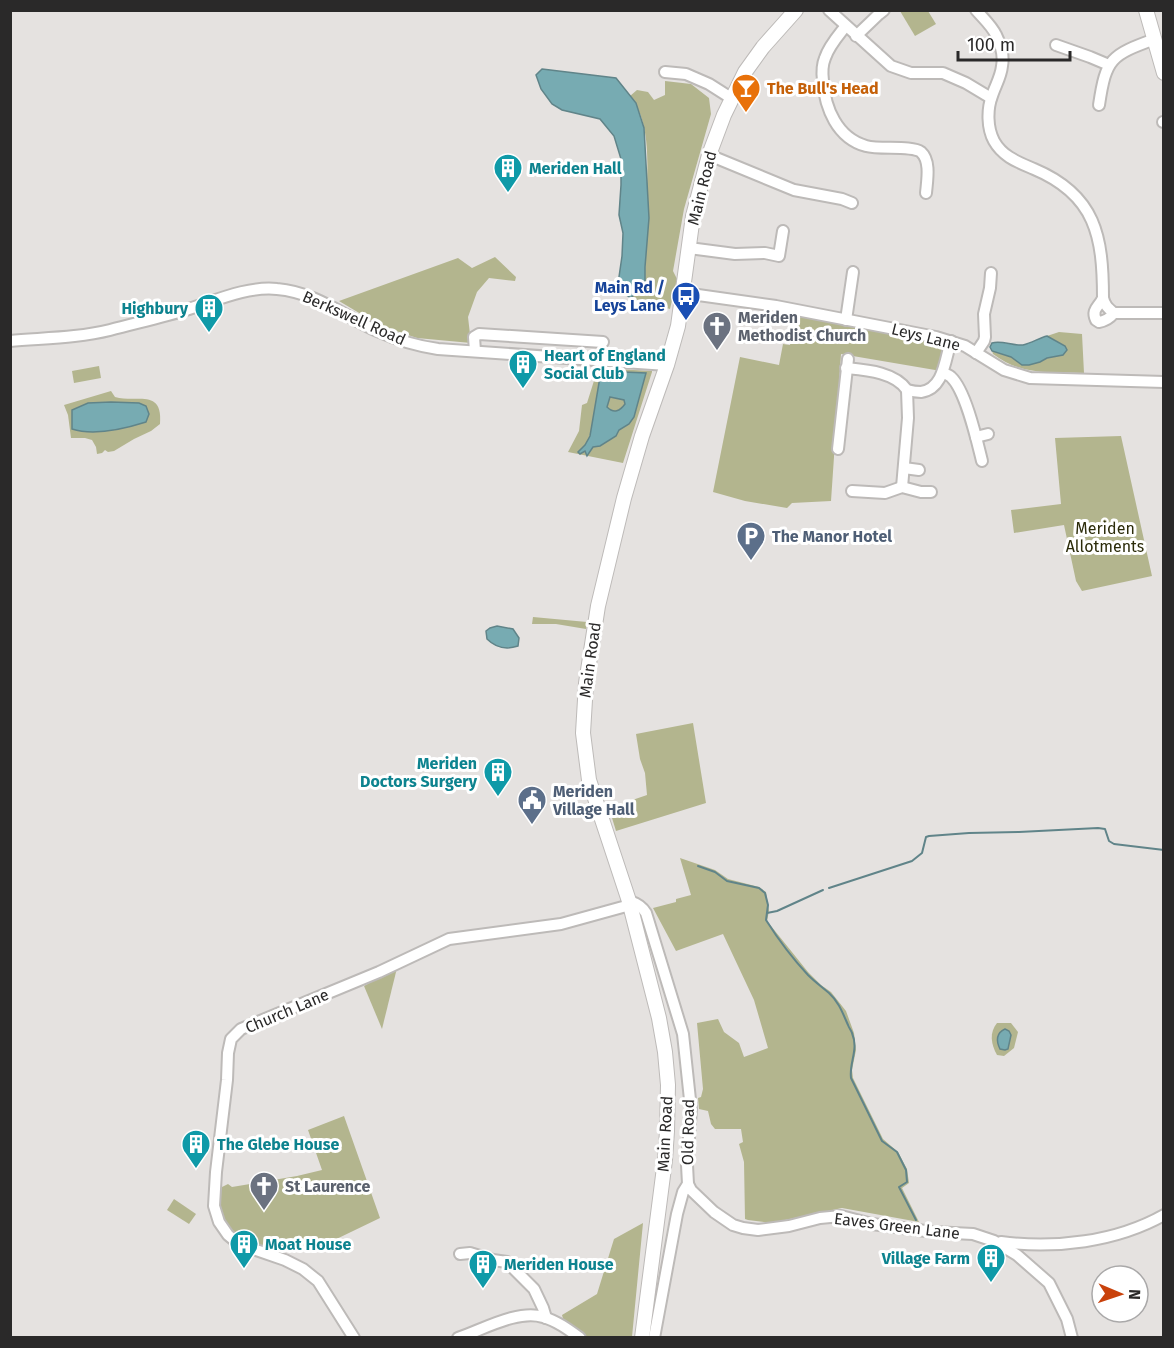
<svg xmlns="http://www.w3.org/2000/svg" width="1174" height="1348" font-family="'Fira Sans',sans-serif">
  <style>
    .green { fill: #b3b58e }
    .water { fill: #77abb2; stroke: #608489; stroke-width: 1.5; fill-rule: evenodd }
    .lines { fill: none; stroke-linecap: round; stroke-linejoin: round }
    .stream { stroke: #608489; stroke-width: 2 }
    .minor-casing { stroke: #bdbab8; stroke-width: 14 }
    .major-casing { stroke: #bdbab8; stroke-width: 16 }
    .minor { stroke: #fff; stroke-width: 10 }
    .major { stroke: #fff; stroke-width: 14 }
    .labels { text-anchor: middle; dominant-baseline: central; stroke-width: 6; stroke-linejoin: round; paint-order: stroke }
    .food-label { font-size: 16px; font-weight: bold; fill: #c56008; stroke: #fff; text-anchor: start }
    .culture-label { font-size: 16px; font-weight: bold; fill: #0d838f; stroke: #fff; text-anchor: start }
    .street-label { font-size: 16px; fill: #2a2929; stroke: #fff }
    .transit-label { font-size: 16px; font-weight: bold; fill: #164399; stroke: #fff; text-anchor: end }
    .worship-label { font-size: 16px; font-weight: bold; fill: #5b616d; stroke: #fff; text-anchor: start }
    .park-label { font-size: 16px; fill: #2b2b09; stroke: #fff }
    .service-label { font-size: 16px; font-weight: bold; fill: #4e5e75; stroke: #fff; text-anchor: start }
  </style>
  <rect width="100%" height="100%" fill="#e5e2e0"/>
  <g class="green">
    <path d="M900,11H928L936,24L915,36Z"/>
    <path d="M665,81L691,84L709,98L711,114L684,209L673,271L677,279L670,309L631,298L645,283C645,258 646,233 646,208C647,174 653,124 630,96L637,90L648,92L654,100L665,95Z"/>
    <path d="M495,257L516,277L515,281L489,278L477,292L468,317L471,343L417,338L381,326L339,301L458,258L472,268Z"/>
    <path d="M796,313L937,342L941,343L944,349L941,371L841,354L831,501L792,503L787,508L745,501L713,492L740,357L779,365L783,344L790,345Z"/>
    <path d="M1059,332L1082,334L1084,373C1050,372 1022,376 993,354L992,351L1011,357L1018,361L1040,362L1047,358L1063,355L1065,346L1047,336Z"/>
    <path d="M99,366L101,378L74,383L72,371Z"/>
    <path d="M598,368L652,371V372L623,463L568,452L579,431L582,405L587,403Z"/>
    <path d="M111,391L115,397C137,403 163,388 160,424L151,431L134,439L114,451L108,452L105,450L102,453L97,454L96,447L92,440L85,438H71L68,415L64,405Z"/>
    <path d="M1121,436L1152,576L1082,591L1076,581L1064,525L1014,533L1011,510L1061,504L1055,438Z"/>
    <path d="M533,617L587,622L586,629L556,624H532Z"/>
    <path d="M693,723L706,803L616,831L609,808L647,795L645,773L640,759L636,734Z"/>
    <path d="M680,858L715,870L728,879L759,887L766,892L769,911L767,921L808,972L821,985L831,992L846,1011L854,1033L856,1050L852,1070L853,1078L883,1139L898,1152L907,1169L909,1183L902,1188L919,1222L842,1208L771,1223L748,1220L745,1219L744,1162L739,1144L743,1142L741,1129H715L711,1124L708,1111L699,1109L698,1098L701,1097L703,1089L697,1023L718,1019L724,1032L739,1043L744,1057L768,1048L754,1000L723,934L676,951L653,908L676,902V899L691,895Z"/>
    <path d="M397,968L382,1029L364,986Z"/>
    <path d="M997,1023H1011L1018,1032L1014,1048L1004,1056L997,1055C991,1044 989,1033 997,1023Z"/>
    <path d="M344,1116L380,1218L324,1245L318,1239C312,1240 305,1241 299,1244C291,1247 286,1252 277,1252C269,1251 261,1248 254,1245C228,1234 218,1217 220,1188L228,1184L232,1187L297,1176L322,1170L308,1130Z"/>
    <path d="M174,1199L196,1214L189,1224L167,1210Z"/>
    <path d="M643,1223L632,1337H568L562,1315L597,1294L614,1239Z"/>
  </g>
  <g class="water">
    <path d="M542,69L616,78L636,103L644,128L649,218L645,267V283L631,298L622,292L619,277L622,256L623,233L619,215L621,185V159L614,136L600,119L562,110L552,104L541,89L536,75Z"/>
    <path d="M1047,336L1065,346L1067,350L1063,355L1047,358L1040,362L1029,365H1022L1011,357L992,351L990,347L992,343C1002,340 1012,346 1023,345C1032,343 1039,338 1047,336Z"/>
    <path d="M601,371L646,373L634,417L629,424L619,430L616,436L600,446L593,447L587,456L585,451L580,454L578,452L585,445L590,436ZM610,397L624,400L625,404C620,411 614,414 607,407Z"/>
    <path d="M111,402L139,403L146,406L149,414L146,422C124,429 94,436 72,429V410L88,403Z"/>
    <path d="M497,626L513,629L519,638L518,646C506,650 496,648 487,639L486,631L490,628Z"/>
    <path d="M1005,1029L1009,1031L1011,1035L1008,1049L1005,1050L1000,1049C996,1041 996,1033 1005,1029Z"/>
  </g>
  <g class="lines">
    <g class="stream">
      <path d="M698,866L715,872L727,881L759,888L765,893L768,905L766,920C778,939 793,959 808,975C815,982 822,987 829,993C839,1002 843,1014 848,1025C849,1028 851,1030 852,1033C859,1050 849,1062 851,1078L882,1141L897,1152L906,1170L907,1182L899,1187L916,1220"/>
      <path d="M829,888L912,861L922,853L926,837L929,836L969,833L1019,832L1098,828L1105,829L1109,841L1114,844L1164,850"/>
      <path d="M767,913L777,911L823,890"/>
    </g>
    <g class="minor-casing">
      <g id="minor">
        <path d="M829,10L891,66L911,73H943L966,83L991,98"/>
        <path d="M976,10C983,18 992,26 996,35C1001,45 1004,56 1002,66C1001,77 995,86 992,96C987,109 987,128 994,141C1003,157 1018,162 1034,169C1096,195 1103,237 1103,298C1105,306 1108,308 1114,313H1164"/>
        <path d="M845,27C838,36 829,46 825,58C822,65 822,73 823,81C825,108 837,138 866,146C880,150 911,145 921,152C931,161 927,181 926,193"/>
        <path d="M856,36L879,14L884,10"/>
        <path d="M1056,45L1090,57L1109,65"/>
        <path d="M665,72L686,74L709,84L731,98"/>
        <path d="M1099,105C1106,58 1111,55 1155,39"/>
        <path d="M1163,122H1164"/>
        <path d="M709,155L794,190L842,199L852,203"/>
        <path d="M689,248L735,254L765,253L779,256L783,231"/>
        <path d="M684,293L776,306L936,337L965,346L1004,370L1030,378L1164,382"/>
        <path d="M1103,298C1099,307 1091,309 1096,320L1099,322C1106,321 1110,318 1114,313"/>
        <path d="M846,320L853,272"/>
        <path d="M10,341C43,338 78,338 110,330C136,323 163,317 189,309C217,300 248,286 277,289C315,292 344,316 377,331C397,340 417,346 438,349L667,365"/>
        <path d="M475,351L474,337L479,334L603,342"/>
        <path d="M976,353L984,341L985,337L984,314L990,288L991,273"/>
        <path d="M846,368C866,370 895,372 907,390C911,391 917,392 921,392C944,389 945,359 951,341"/>
        <path d="M943,373C946,374 949,375 951,377C966,391 977,441 982,461"/>
        <path d="M976,437L988,434"/>
        <path d="M838,449L848,359"/>
        <path d="M904,468L919,470"/>
        <path d="M902,487L908,418L907,390"/>
        <path d="M852,491L885,493L902,487L921,492H931"/>
        <path d="M629,901C636,903 642,906 646,913L683,1034L691,1109L687,1165L688,1184L683,1192L677,1214L654,1338"/>
        <path d="M688,1184L691,1190L714,1212L733,1225L743,1228L758,1230L789,1226L820,1218L841,1216L872,1224L933,1232L973,1234L994,1241L1017,1255L1049,1283L1067,1319L1072,1338"/>
        <path d="M1001,1242C1055,1249 1116,1242 1164,1215"/>
        <path d="M460,1254L470,1253L493,1260L507,1262L534,1289L543,1308L546,1318"/>
        <path d="M354,1338L318,1281L303,1269L285,1260L239,1244L228,1235L219,1222L214,1206L216,1172L227,1080L228,1053L231,1039L241,1029L379,972L449,939L561,924L630,905"/>
        <path d="M458,1338C482,1330 518,1309 543,1317C557,1321 569,1330 580,1338"/>
      </g>
    </g>
    <g class="major-casing">
      <g id="major">
        <path d="M1146,10L1164,73"/>
        <path d="M642,1338L665,1160L667,1131L668,1085L665,1052L659,1018L629,901L589,780L583,733L586,683L598,606L624,498L642,436L667,365L678,326L693,216L709,155L724,115L745,72L763,47L796,10"/>
      </g>
    </g>
    <use href="#minor" class="minor"/>
    <use href="#major" class="major"/>
  </g>
  <defs>
    <g id="bar-pin" transform="scale(1.5)"><path d="M0 17L-7.5 6A9.5 9.5 0 1 1 7.5 6Z" fill="#e8710a" stroke="#fff"/><path d="M-6-5H6L.8 .8V4.5H3.5V6h-7V4.5H-.8V.8Z" fill="#fff"/></g>
    <g id="building-pin" transform="scale(1.5)"><path d="M0 17L-7.5 6A9.5 9.5 0 1 1 7.5 6Z" fill="#0f9aa8" stroke="#fff"/><path d="M-4-6H4V6H1V3H-1V6H-4ZM-2.5-4.3h1.7v1.8h-1.7ZM.8-4.3h1.7v1.8H.8ZM-2.5-1h1.7V.8h-1.7ZM.8-1h1.7V.8H.8Z" fill="#fff"/></g>
    <g id="bus-pin" transform="scale(1.5)"><path d="M0 17L-7.5 6A9.5 9.5 0 1 1 7.5 6Z" fill="#1a4fb4" stroke="#fff"/><path d="M-5-6H5V4H4V6H2V4H-2V6H-4V4H-5ZM-3.5-4V0h7V-4ZM-3.5 1.2v1.5H-2V1.2ZM2 1.2v1.5H3.5V1.2Z" fill="#fff"/></g>
    <g id="church-pin" transform="scale(1.5)"><path d="M0 17L-7.5 6A9.5 9.5 0 1 1 7.5 6Z" fill="#6b7280" stroke="#fff"/><path d="M-1.2-6h2.4v3.5h3.3v2.4h-3.3V6h-2.4V-.1h-3.3v-2.4h3.3Z" fill="#fff"/></g>
    <g id="parking-pin" transform="scale(1.5)"><path d="M0 17L-7.5 6A9.5 9.5 0 1 1 7.5 6Z" fill="#5c6f8a" stroke="#fff"/><path d="M-3.5-5.5H1a3.5 3.5 0 0 1 0 7H-1V5.5H-3.5ZM-1-3.4V-.6H.8a1.4 1.4 0 0 0 0-2.8Z" fill="#fff"/></g>
    <g id="civic-pin" transform="scale(1.5)"><path d="M0 17L-7.5 6A9.5 9.5 0 1 1 7.5 6Z" fill="#5c6f8a" stroke="#fff"/><path d="M-.6-6.5H3V-4.5H.6V-3L4-1V1h2V6H-6V1h2V-1L-.6-3ZM-1.2 2.5V6h2.4V2.5Z" fill="#fff"/></g>
  </defs>
  <g fill-rule="evenodd">
    <use href="#bar-pin" x="746" y="88"/>
    <use href="#building-pin" x="508" y="168"/>
    <use href="#bus-pin" x="686" y="296"/>
    <use href="#building-pin" x="209" y="308"/>
    <use href="#church-pin" x="717" y="326"/>
    <use href="#building-pin" x="523" y="364"/>
    <use href="#parking-pin" x="751" y="536"/>
    <use href="#building-pin" x="498" y="772"/>
    <use href="#civic-pin" x="532" y="800"/>
    <use href="#building-pin" x="196" y="1144"/>
    <use href="#church-pin" x="264" y="1186"/>
    <use href="#building-pin" x="244" y="1244"/>
    <use href="#building-pin" x="991" y="1258"/>
    <use href="#building-pin" x="483" y="1264"/>
  </g>
  <g class="labels">
    <g class="food-label">
      <text x="767" y="88">The Bull's Head</text>
    </g>
    <g class="culture-label">
      <text x="529" y="168">Meriden Hall</text>
      <text x="188" y="308" text-anchor="end">Highbury</text>
      <text x="544" y="355">Heart of England<tspan x="544" dy="18">Social Club</tspan></text>
      <text x="477" y="763" text-anchor="end">Meriden<tspan x="477" dy="18">Doctors Surgery</tspan></text>
      <text x="217" y="1144">The Glebe House</text>
      <text x="265" y="1244">Moat House</text>
      <text x="970" y="1258" text-anchor="end">Village Farm</text>
      <text x="504" y="1264">Meriden House</text>
    </g>
    <g class="street-label">
      <text transform="translate(702 188) rotate(-76)">Main Road</text>
      <text transform="translate(354 318) rotate(24)">Berkswell Road</text>
      <text transform="translate(926 337) rotate(14)">Leys Lane</text>
      <text transform="translate(590 660) rotate(-82)">Main Road</text>
      <text transform="translate(287 1011) rotate(-23)">Church Lane</text>
      <text transform="translate(688 1132) rotate(-89)">Old Road</text>
      <text transform="translate(665 1134) rotate(-87)">Main Road</text>
      <text transform="translate(897 1226) rotate(7)">Eaves Green Lane</text>
    </g>
    <g class="transit-label">
      <text x="665" y="287">Main Rd /<tspan x="665" dy="18">Leys Lane</tspan></text>
    </g>
    <g class="worship-label">
      <text x="738" y="317">Meriden<tspan x="738" dy="18">Methodist Church</tspan></text>
      <text x="285" y="1186">St Laurence</text>
    </g>
    <g class="park-label">
      <text x="1105" y="528">Meriden<tspan x="1105" dy="18">Allotments</tspan></text>
    </g>
    <g class="service-label">
      <text x="772" y="536">The Manor Hotel</text>
      <text x="553" y="791">Meriden<tspan x="553" dy="18">Village Hall</tspan></text>
    </g>
  </g>
  <rect width="1174" height="1348" fill="none" stroke="#2a2929" stroke-width="24"/>
  <g transform="translate(1120 1294) rotate(92)"><circle r="28" fill="#ffffff" stroke="#aaa9a9" stroke-width="1.5"/>
  <path d="M0-4.5L10 22L0 15L-10 22Z" fill="#c9420c"/>
  <text y="-9" font-size="16" font-weight="bold" text-anchor="middle" fill="#2a2929">N</text>
  </g>
  <path d="M958 51v9h112v-9" fill="none" stroke="#2a2929" stroke-width="3"/>
  <text x="967" y="51" font-size="18" fill="#2a2929" stroke="#ffffff" stroke-width="4.5" paint-order="stroke">100 m</text>
</svg>
